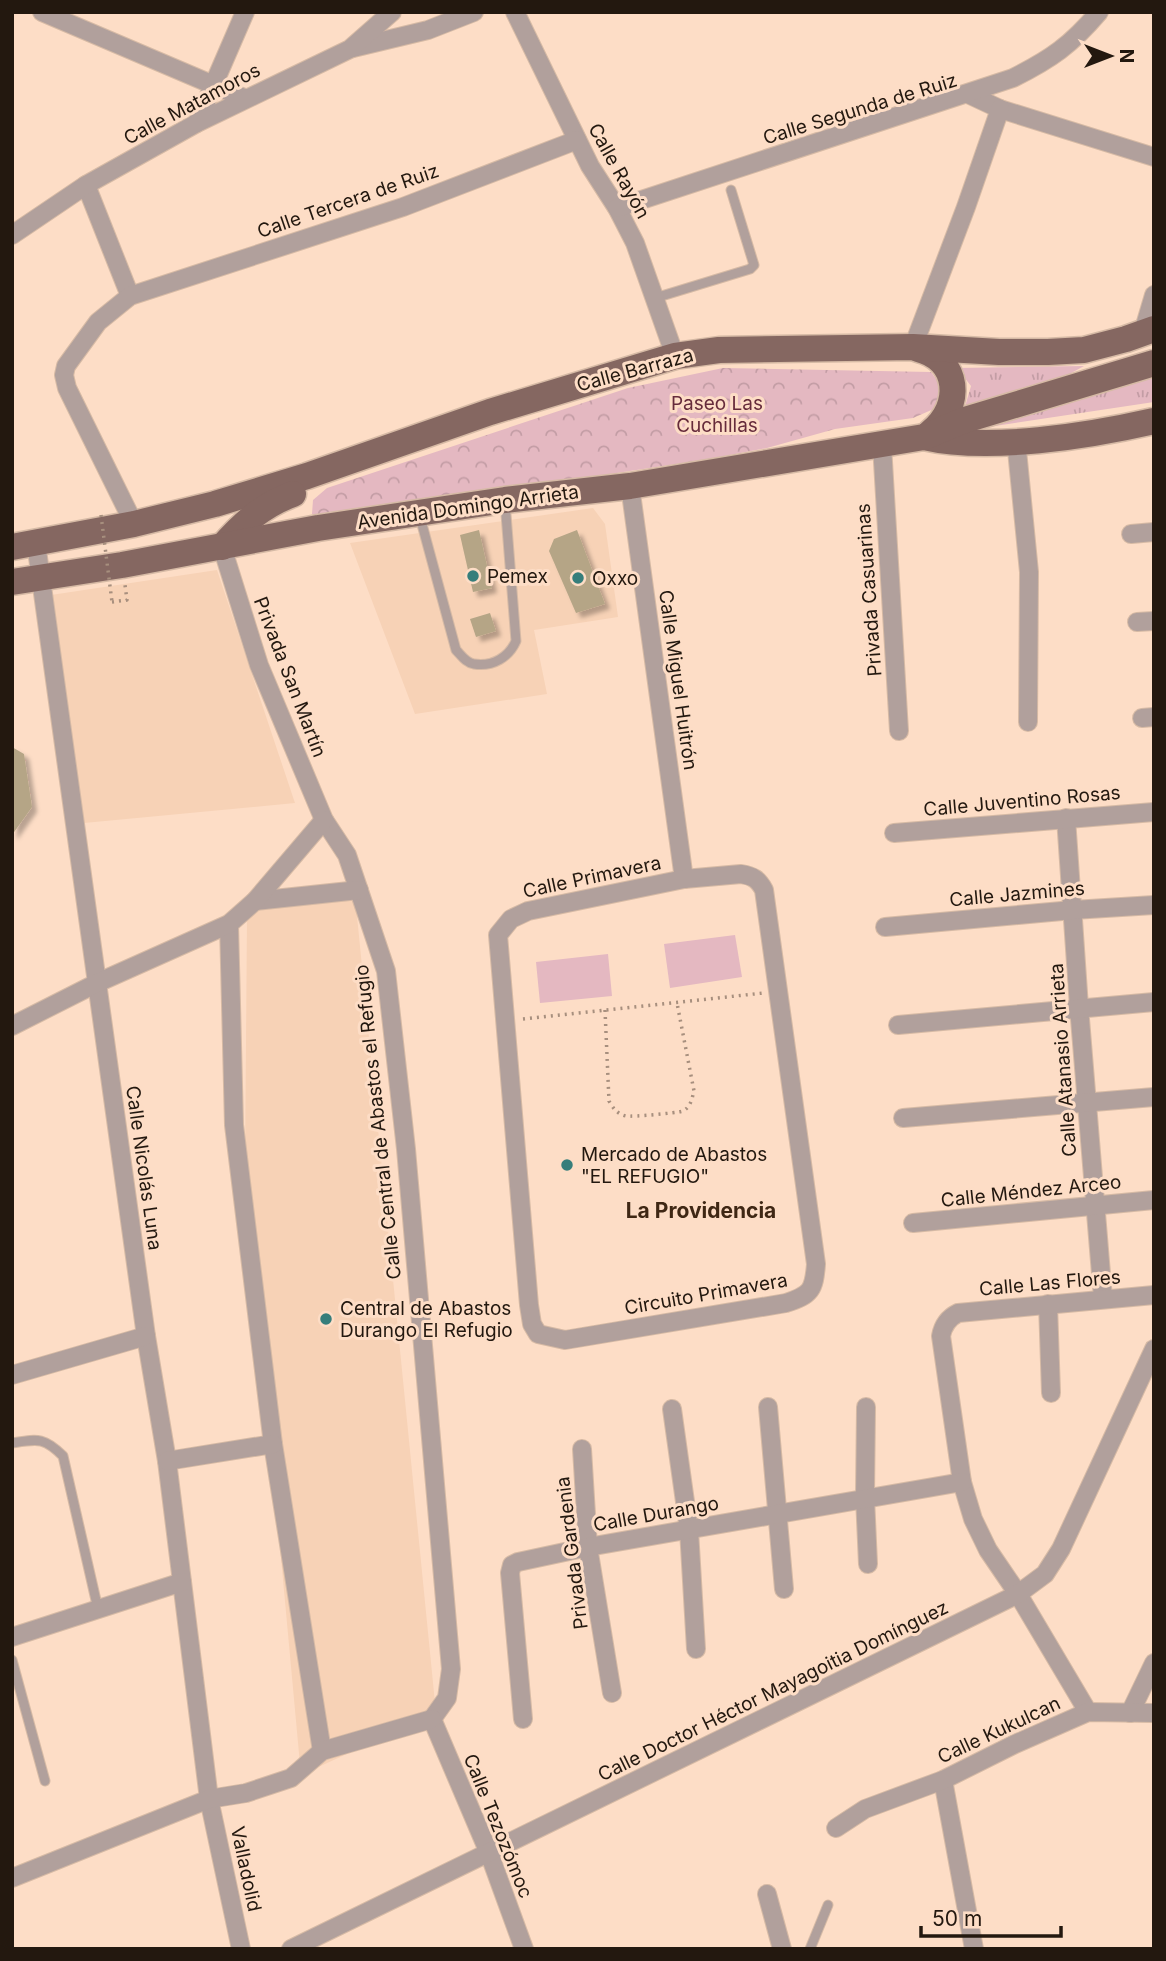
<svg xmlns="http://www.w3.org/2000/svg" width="1166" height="1961" font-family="Inter,sans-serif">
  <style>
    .built { fill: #f7d2b6 }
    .grass { fill: url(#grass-tufts) }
    .park { fill: url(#park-crowns) }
    .garden { fill: #e4b8c1 }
    .building { fill: #b5a586; filter: url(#shadow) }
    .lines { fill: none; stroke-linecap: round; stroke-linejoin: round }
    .service-casing { stroke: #d6baa5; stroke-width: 11 }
    .minor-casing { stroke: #d6baa5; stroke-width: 20 }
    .primary-casing { stroke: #d6baa5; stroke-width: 29 }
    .path { stroke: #a78f7e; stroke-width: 3.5; stroke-dasharray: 2 5; stroke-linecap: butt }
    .service { stroke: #b1a09c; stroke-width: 9 }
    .minor { stroke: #b1a09c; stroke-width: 18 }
    .primary { stroke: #856761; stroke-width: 26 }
    .path-bridge { stroke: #a78f7e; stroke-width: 3.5; stroke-dasharray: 2 5; stroke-linecap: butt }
    .poi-dot { fill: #367e7b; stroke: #fdddc6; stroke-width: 2.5 }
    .labels { text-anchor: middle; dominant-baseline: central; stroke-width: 6; stroke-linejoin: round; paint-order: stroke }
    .street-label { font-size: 19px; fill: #23180f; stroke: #fdddc6 }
    .park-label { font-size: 19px; fill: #662b3b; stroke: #fdddc6 }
    .poi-label { font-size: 19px; fill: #23180f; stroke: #fdddc6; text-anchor: start }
    .neighbourhood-label { font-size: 21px; font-weight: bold; fill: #3f2714; stroke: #fdddc6 }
  </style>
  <defs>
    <pattern id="grass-tufts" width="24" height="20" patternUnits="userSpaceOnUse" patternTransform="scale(1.75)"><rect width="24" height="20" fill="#e4b8c1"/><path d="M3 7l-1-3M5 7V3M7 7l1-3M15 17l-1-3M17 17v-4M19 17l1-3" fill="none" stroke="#c39da5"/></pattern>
    <pattern id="park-crowns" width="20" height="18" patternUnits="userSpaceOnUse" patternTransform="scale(1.75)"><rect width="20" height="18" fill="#e4b8c1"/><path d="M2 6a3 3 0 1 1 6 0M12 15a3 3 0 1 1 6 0" fill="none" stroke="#c39da5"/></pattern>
    <filter id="shadow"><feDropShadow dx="5" dy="5" stdDeviation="2" flood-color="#0004"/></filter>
  </defs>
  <rect width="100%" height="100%" fill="#fdddc6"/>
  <g class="built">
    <path d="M593,508L605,524L618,617L534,630L547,694L415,714L350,543Z"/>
    <path d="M217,570L295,803L84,823L51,595Z"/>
    <path d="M355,896L436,1713L301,1775L245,1167L247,918L259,902Z"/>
  </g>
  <g class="grass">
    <path d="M1084,366L1055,382L964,410L971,386L957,368Z"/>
    <path d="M1152,378H1154V402L982,428Z"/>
  </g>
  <path class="park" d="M723,368L931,372L942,387L936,408L913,418L835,429L767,448L709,459L332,516L312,514L313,500L327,488L628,388Z"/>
  <g class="garden">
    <path d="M735,935L742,977L670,988L664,944Z"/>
    <path d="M608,954L612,996L540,1003L536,962Z"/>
  </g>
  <g class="building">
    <path d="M479,530L492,588L473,592L460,535Z"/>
    <path d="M577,530L605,604L576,613L549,551L554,539Z"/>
    <path d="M490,613L496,631L476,637L470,619Z"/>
    <path d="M12,747L24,754L32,807L12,835Z"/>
  </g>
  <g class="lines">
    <g class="service-casing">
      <g id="service">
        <path d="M655,298L750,269L754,265L731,190"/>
        <path d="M420,517L456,650C461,655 466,663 474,664C493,667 509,657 516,641L505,502"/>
        <path d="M12,1443C38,1439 44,1437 63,1456L98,1609"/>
        <path d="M12,1660L45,1781"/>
        <path d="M810,1949L828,1905"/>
      </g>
    </g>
    <g class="minor-casing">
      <g id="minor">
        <path d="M42,12L244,98"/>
        <path d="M515,12L590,166L617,208L635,243L675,356"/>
        <path d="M353,48L428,30L474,12"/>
        <path d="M968,94L1000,109L1154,157"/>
        <path d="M197,123L245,12"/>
        <path d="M86,185L130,296"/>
        <path d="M617,208L1013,78C1051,59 1071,45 1099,12"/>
        <path d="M12,235L86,185L197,123L350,49L392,12"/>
        <path d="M1143,332L1154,295"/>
        <path d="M913,347L966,207L1000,109"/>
        <path d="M1016,440L1029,572L1028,722"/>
        <path d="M882,445L899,731"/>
        <path d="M630,486L684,879"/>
        <path d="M134,524L67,388L64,375L66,366L98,322L130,296L403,207L577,140"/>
        <path d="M1131,534L1154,532"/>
        <path d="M36,543L146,1336L167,1461L209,1799L241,1949"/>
        <path d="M222,547L259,665L324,820L347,855L386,971L406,1149L451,1669L447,1698L432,1719"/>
        <path d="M1137,622L1154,621"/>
        <path d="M1142,718L1154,717"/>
        <path d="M1066,818L1079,1007L1103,1298"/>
        <path d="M894,833L1154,812"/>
        <path d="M741,874C753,876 758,879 764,890L816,1264C814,1290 811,1295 786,1303L565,1340L538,1334L532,1324L529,1305L498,935L511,919L528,911L684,879Z"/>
        <path d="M255,901L359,890"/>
        <path d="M229,924L234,1125L273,1444L322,1751"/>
        <path d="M885,927L1073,910L1154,905"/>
        <path d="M898,1025L1154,1002"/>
        <path d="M12,1026L97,983L229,924L255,901L324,820"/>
        <path d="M903,1118L1154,1097"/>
        <path d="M913,1223L1154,1200"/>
        <path d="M1048,1304L1051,1393"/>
        <path d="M12,1375L146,1336"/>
        <path d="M768,1407L784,1589"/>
        <path d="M866,1407L865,1497L868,1564"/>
        <path d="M672,1409L689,1530L696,1649"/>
        <path d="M582,1449L588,1547L612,1693"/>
        <path d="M167,1461L273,1444"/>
        <path d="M12,1637L182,1582"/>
        <path d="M1088,1712L1018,1594L988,1550L973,1519L962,1482L941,1336C943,1325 948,1318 958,1313L1154,1295"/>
        <path d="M1130,1713L1154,1663"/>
        <path d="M432,1719L489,1853L524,1949"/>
        <path d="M523,1719L510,1573L512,1565L518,1562L588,1547L962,1482"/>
        <path d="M943,1780L974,1949"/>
        <path d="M836,1828L865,1809L943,1780L1015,1744L1088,1712L1154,1713"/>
        <path d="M12,1878L209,1799L246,1793L291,1778L322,1751L432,1719"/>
        <path d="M767,1894L782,1949"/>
        <path d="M291,1949L1018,1594L1045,1574L1061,1549L1154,1349"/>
      </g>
    </g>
    <g class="primary-casing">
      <g id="primary">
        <path d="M918,349C960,360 963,406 931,432"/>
        <path d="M924,437C989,452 1088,436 1154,421"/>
        <path d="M12,547L134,524L215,504L307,476L490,412L675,356L719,350L913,347L999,352H1048L1084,350L1126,339L1154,329"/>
        <path d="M222,547C243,523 263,505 293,494"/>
        <path d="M12,582L122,565L318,528L505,500L630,486L924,437L965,420L1154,363"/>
      </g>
    </g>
    <g class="path">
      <path d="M112,602L127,600L125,585"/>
      <path d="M605,1010L609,1101C613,1108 617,1114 626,1116C632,1117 678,1113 683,1111C691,1107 692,1098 694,1091L677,1003"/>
      <path d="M523,1019L763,993"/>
    </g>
    <use href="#service" class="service"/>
    <use href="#minor" class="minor"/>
    <use href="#primary" class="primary"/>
    <path class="path-bridge" d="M101,515L112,602"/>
  </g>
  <g class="poi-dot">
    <circle cx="473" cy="576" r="7"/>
    <circle cx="578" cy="578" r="7"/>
    <circle cx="567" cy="1165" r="7"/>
    <circle cx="326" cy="1319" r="7"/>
  </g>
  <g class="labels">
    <g class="street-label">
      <text transform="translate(192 104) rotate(-28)">Calle Matamoros</text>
      <text transform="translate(860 109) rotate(-17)">Calle Segunda de Ruiz</text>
      <text transform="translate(619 171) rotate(61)">Calle Rayón</text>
      <text transform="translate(348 201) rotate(-19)">Calle Tercera de Ruiz</text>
      <text transform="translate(635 370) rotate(-15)">Calle Barraza</text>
      <text transform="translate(468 507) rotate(-8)">Avenida Domingo Arrieta</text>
      <text transform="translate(869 590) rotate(-94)">Privada Casuarinas</text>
      <text transform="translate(290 677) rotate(69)">Privada San Martín</text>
      <text transform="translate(678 680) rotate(82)">Calle Miguel Huitrón</text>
      <text transform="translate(1022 801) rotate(-5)">Calle Juventino Rosas</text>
      <text transform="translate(592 877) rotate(-12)">Calle Primavera</text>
      <text transform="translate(1017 894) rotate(-5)">Calle Jazmines</text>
      <text transform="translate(1063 1060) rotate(-94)">Calle Atanasio Arrieta</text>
      <text transform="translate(378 1122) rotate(-96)">Calle Central de Abastos el Refugio</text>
      <text transform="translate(144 1168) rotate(82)">Calle Nicolás Luna</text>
      <text transform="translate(1031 1191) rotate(-6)">Calle Méndez Arceo</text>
      <text transform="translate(1050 1283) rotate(-5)">Calle Las Flores</text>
      <text transform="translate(706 1294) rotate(-10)">Circuito Primavera</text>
      <text transform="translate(656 1514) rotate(-10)">Calle Durango</text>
      <text transform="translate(572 1553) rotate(-97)">Privada Gardenia</text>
      <text transform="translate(773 1691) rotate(-26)">Calle Doctor Héctor Mayagoitia Domínguez</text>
      <text transform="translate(999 1730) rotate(-25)">Calle Kukulcan</text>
      <text transform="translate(498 1826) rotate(68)">Calle Tezozómoc</text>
      <text transform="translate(246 1869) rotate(78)">Valladolid</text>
    </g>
    <g class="park-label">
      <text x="717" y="403">Paseo Las<tspan x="717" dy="22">Cuchillas</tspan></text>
    </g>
    <g class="poi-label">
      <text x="487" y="576">Pemex</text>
      <text x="592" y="578">Oxxo</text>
      <text x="581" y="1154">Mercado de Abastos<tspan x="581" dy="22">"EL REFUGIO"</tspan></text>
      <text x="340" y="1308">Central de Abastos<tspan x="340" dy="22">Durango El Refugio</tspan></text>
    </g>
    <g class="neighbourhood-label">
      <text x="701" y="1210">La Providencia</text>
    </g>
  </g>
  <rect width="1166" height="1961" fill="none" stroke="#23180f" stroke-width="28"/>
  <g transform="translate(1110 56) rotate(90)" stroke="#fdddc6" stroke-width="5" paint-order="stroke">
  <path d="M0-5L12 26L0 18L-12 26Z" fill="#23180f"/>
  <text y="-10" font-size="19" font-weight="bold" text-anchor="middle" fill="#23180f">N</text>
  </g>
  <path d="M921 1926v10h140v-10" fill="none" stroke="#23180f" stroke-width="3.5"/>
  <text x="932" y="1926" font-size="21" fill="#23180f" stroke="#fdddc6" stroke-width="5" paint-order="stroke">50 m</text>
</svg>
